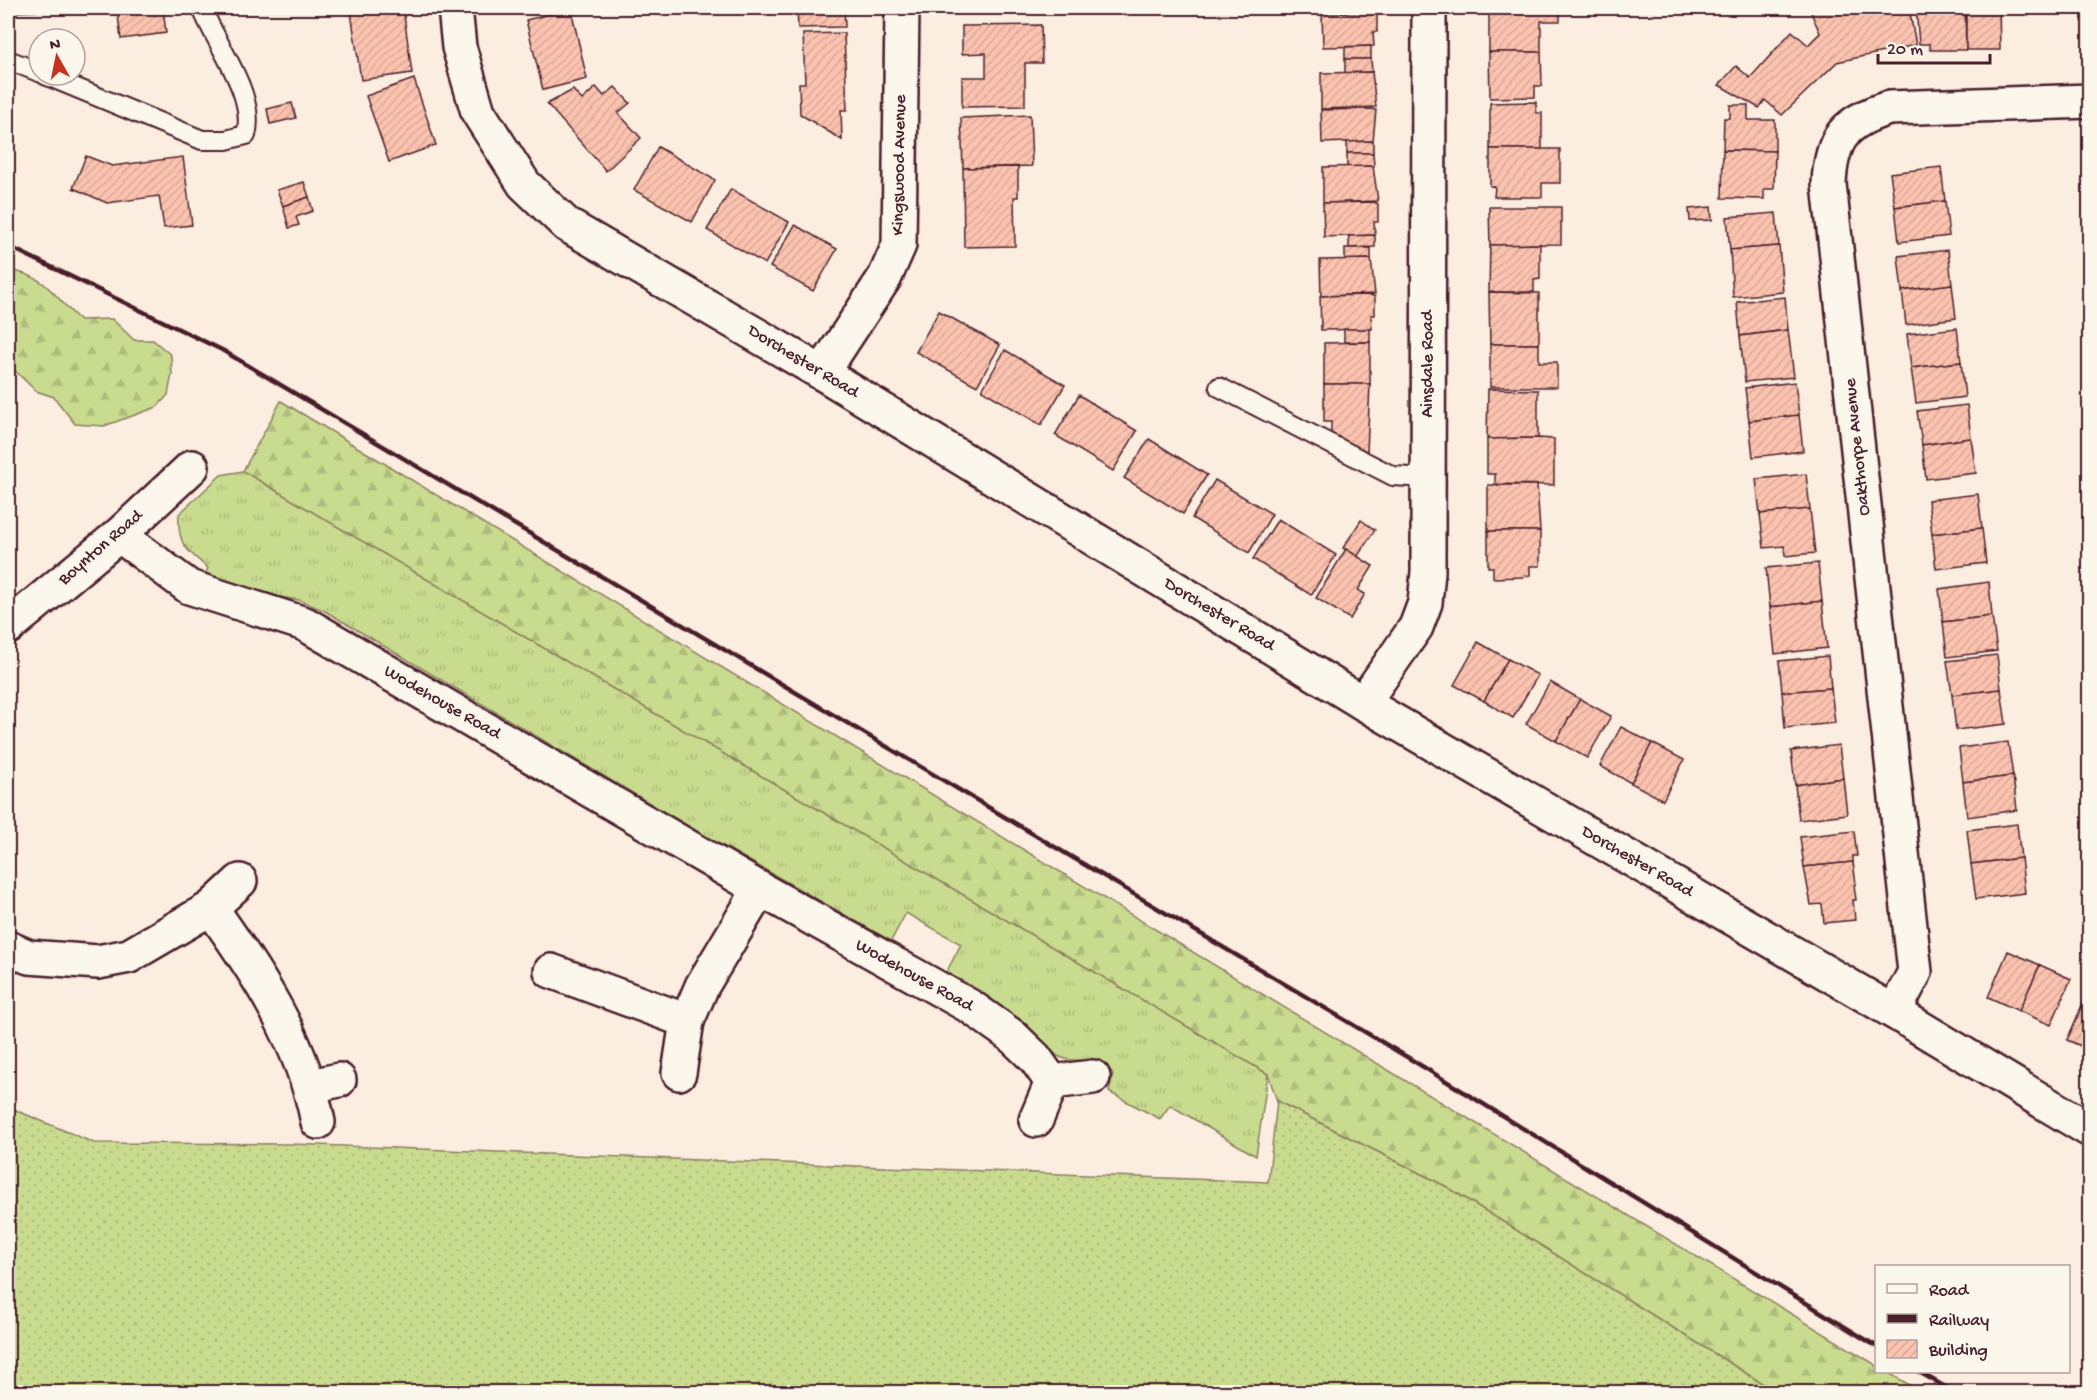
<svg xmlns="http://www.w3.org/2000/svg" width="2097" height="1400" font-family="'Gochi Hand',sans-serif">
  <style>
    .grass { fill: url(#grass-tufts); stroke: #8a7d5d; stroke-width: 1.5 }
    .forest { fill: url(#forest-firs); stroke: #8a7d5d; stroke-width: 1.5 }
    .garden { fill: url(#garden-dots); stroke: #8a7d5d; stroke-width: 1.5 }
    .building { fill: url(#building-hatch); stroke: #4a1f2b; stroke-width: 1.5 }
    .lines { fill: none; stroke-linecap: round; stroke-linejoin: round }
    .service-casing { stroke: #4a1f2b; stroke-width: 22 }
    .minor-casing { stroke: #4a1f2b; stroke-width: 38 }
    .service { stroke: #fbf7ec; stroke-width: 18 }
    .minor { stroke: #fbf7ec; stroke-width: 33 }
    .rail { stroke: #4a1f2b; stroke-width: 4.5 }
    .labels { text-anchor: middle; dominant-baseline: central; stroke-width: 6; stroke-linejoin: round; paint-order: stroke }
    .street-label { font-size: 18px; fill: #4a1f2b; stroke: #fbf7ec }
  </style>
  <defs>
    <pattern id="grass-tufts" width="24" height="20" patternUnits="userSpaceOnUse" patternTransform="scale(1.5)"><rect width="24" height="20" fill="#c9db8f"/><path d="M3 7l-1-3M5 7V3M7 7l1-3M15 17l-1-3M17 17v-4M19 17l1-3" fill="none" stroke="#aebc7c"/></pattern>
    <pattern id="forest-firs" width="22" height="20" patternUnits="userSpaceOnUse" patternTransform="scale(1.5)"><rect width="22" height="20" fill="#c9db8f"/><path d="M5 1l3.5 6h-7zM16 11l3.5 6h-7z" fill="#aebc7c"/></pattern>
    <pattern id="garden-dots" width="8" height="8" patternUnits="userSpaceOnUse" patternTransform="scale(1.5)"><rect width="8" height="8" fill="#c9db8f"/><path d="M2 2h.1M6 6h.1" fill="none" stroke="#aebc7c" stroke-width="1.8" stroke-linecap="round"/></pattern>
    <pattern id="building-hatch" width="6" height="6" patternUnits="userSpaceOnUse" patternTransform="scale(1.5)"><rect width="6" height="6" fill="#fbc3af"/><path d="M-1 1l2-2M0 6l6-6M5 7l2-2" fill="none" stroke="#d9a797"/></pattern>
  </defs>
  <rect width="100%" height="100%" fill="#fbede0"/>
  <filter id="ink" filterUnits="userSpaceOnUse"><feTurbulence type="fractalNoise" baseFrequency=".0167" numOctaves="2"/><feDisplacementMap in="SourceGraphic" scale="12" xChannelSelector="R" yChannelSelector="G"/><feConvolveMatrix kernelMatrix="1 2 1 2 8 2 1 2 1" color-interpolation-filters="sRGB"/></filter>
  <g filter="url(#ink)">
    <path class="grass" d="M243,471L1268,1074L1256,1156L1170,1105L1160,1119L1109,1092L1113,1074C1097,1049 1082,1067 1060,1057C1050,1053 1031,1028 1020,1020C997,1002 969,989 945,975L961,944L906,913L891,941L688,826L325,611L299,600L253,593L204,577L208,568C186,550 177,544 179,514L221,475Z"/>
    <g class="forest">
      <path d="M8,270C48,276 52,295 80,320L112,319L134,340H153L171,355L172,374L168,395L157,407L104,426L75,424L54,397L36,391L8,364Z"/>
      <path d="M281,401L1876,1365V1372H1887L1922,1392H1776L1447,1187L1277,1101L1268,1074L243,471Z"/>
    </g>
    <path class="garden" d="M1277,1101L1447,1187L1776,1392H8V1107L94,1143L291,1144L1268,1182Z"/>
    <g class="building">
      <path d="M8,8H36L37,11L8,12Z"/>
      <path d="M117,8H163L166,33L121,39Z"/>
      <path d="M383,8H403L412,73L361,80L351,12Z"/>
      <path d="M797,8H844L845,27L798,28Z"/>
      <path d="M1322,8H1377V10L1322,13Z"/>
      <path d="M1489,8H1560V21H1541V52H1489Z"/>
      <path d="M1809,8H1909L1916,45L1837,62L1782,115L1765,100L1759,108L1719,85L1736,66L1750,78L1792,31L1808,45L1820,33Z"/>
      <path d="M1916,8H1965L1966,50H1930V44H1919Z"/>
      <path d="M1966,8H1999L2000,50H1966Z"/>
      <path d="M571,9L587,79L543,90L526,20Z"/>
      <path d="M1373,12L1377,14V32H1373L1374,46L1323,47L1322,13Z"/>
      <path d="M1041,25L1042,63H1025V106L962,107V77H986V53L962,54V26Z"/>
      <path d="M844,33L847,110H841L842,140L800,114L799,83H805L803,34Z"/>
      <path d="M1371,46V59H1345V47Z"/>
      <path d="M1489,52H1541L1542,86H1535V97L1490,98Z"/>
      <path d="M1345,59H1371L1372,72L1345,73Z"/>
      <path d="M1372,72L1376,107L1321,109V73Z"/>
      <path d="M414,79L436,145L389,162L366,96Z"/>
      <path d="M596,87L604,96L615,87L630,103L618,113L641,138L606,171L547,104L573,90L582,100Z"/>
      <path d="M1536,102V113H1542V149H1490V103Z"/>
      <path d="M292,103L296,118L270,124L267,109Z"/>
      <path d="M1730,105H1748V120H1775V151L1723,150L1724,118H1730Z"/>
      <path d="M1372,109L1376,110L1373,141L1322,143L1321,110Z"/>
      <path d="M1030,115L1032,166L963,168L961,118Z"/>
      <path d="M1373,141V153H1347V142Z"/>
      <path d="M658,147L715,180L692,222L634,190Z"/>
      <path d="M1490,149H1560V183H1542V197H1494L1495,187L1490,186Z"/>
      <path d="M1723,150L1775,151L1774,189H1764V199L1722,198Z"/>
      <path d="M1347,153H1373L1374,166L1347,167Z"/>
      <path d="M86,156L112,166L183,157L192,225L164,228L159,196L107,203L73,188Z"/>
      <path d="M1373,166L1378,201L1323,203V167Z"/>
      <path d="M1018,167V197H1014L1015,246L964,247L963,168Z"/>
      <path d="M1941,167L1945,201L1895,207L1890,173Z"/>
      <path d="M304,182L309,197L283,206L277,190Z"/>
      <path d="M731,189L789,222L765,264L707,230Z"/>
      <path d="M309,197L313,211L296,217L299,225L289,228L283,206Z"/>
      <path d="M1945,201L1949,236L1899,242L1895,207Z"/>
      <path d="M1374,202L1378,204V222H1374L1375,235L1324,237L1323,203Z"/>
      <path d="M1489,207H1561V244L1490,245Z"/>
      <path d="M1711,207L1712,220L1690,221L1689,209Z"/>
      <path d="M1776,213L1779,246L1730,250L1727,217Z"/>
      <path d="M795,225L837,249L813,291L770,267Z"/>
      <path d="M1375,235V247L1349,248V236Z"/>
      <path d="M1540,244V279L1534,280V292H1489L1490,245Z"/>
      <path d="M1779,246L1783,292L1733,297L1730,250Z"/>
      <path d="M1345,248H1371V259L1345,260Z"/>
      <path d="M1948,250L1952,284L1902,291L1898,256Z"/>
      <path d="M1371,259L1375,294L1321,296L1320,260Z"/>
      <path d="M1952,284L1956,318L1906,325L1902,291Z"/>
      <path d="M1489,292L1539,293V344H1490Z"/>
      <path d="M1371,295L1375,297V315H1371L1372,329L1321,330L1320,296Z"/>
      <path d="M1785,297L1788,330L1740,336L1737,302Z"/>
      <path d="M939,311L1000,345L977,386L916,352Z"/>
      <path d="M1957,328L1961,362L1911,368L1907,334Z"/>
      <rect x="1344" y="329" width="26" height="13"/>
      <path d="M1788,330L1794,377L1745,382L1740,336Z"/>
      <path d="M1370,342V384H1324V343Z"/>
      <path d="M1490,344H1539V362H1557V387H1490Z"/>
      <path d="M1005,350L1065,385L1041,425L982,390Z"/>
      <path d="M1961,362L1965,397L1916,403L1911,368Z"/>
      <path d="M1795,382L1799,415L1749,421L1745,388Z"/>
      <path d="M1324,384H1370L1367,452L1331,435V422H1324Z"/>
      <path d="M1488,389L1538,390V438L1487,439Z"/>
      <path d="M1079,395L1137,431L1113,471L1055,435Z"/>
      <path d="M1967,405L1971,438L1922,445L1917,411Z"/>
      <path d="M1799,415L1803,451L1753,457L1749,421Z"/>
      <path d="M1538,438L1554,439V485L1495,484V474H1487V439Z"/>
      <path d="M1971,438L1976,473L1926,479L1922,445Z"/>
      <path d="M1149,439L1207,475L1183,514L1124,478Z"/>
      <path d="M1806,474L1810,509L1760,514L1756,479Z"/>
      <path d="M1215,480L1272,514L1249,553L1192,518Z"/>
      <path d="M1488,485H1537L1540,531H1488Z"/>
      <path d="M1978,494L1982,528L1932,534L1928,500Z"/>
      <path d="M1810,509L1815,553L1785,556L1784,546L1764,548L1760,514Z"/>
      <path d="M1278,519L1336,555L1311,595L1253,559Z"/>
      <path d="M1361,520L1375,530L1357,557L1343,548Z"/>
      <path d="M1982,528L1986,563L1936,569L1932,534Z"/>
      <path d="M1488,531H1540V566H1530V575L1523,577L1493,578V567H1488Z"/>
      <path d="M1346,549L1373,566L1358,590L1365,594L1350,619L1316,598Z"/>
      <path d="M1818,563L1822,601L1770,607L1766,568Z"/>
      <path d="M1989,582L1992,616L1943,622L1939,589Z"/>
      <path d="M1822,601L1827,648L1775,654L1770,607Z"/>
      <path d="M1992,616L1997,651L1947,657L1943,622Z"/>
      <path d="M1478,642L1508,659L1484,701L1454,685Z"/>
      <path d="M1997,655L2001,689L1952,695L1947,661Z"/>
      <path d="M1828,656L1831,688L1782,692L1779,661Z"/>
      <path d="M1508,659L1538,675L1513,718L1484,701Z"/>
      <path d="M1550,682L1580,699L1556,741L1526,724Z"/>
      <path d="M1831,688L1835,723L1785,728L1782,692Z"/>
      <path d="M2001,689L2006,724L1956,730L1952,695Z"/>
      <path d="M1580,699L1611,716L1587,758L1556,741Z"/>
      <path d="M1621,727L1652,743L1631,783L1600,766Z"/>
      <path d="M2008,742L2013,776L1963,782L1959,748Z"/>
      <path d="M1652,743L1684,760L1663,800L1631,783Z"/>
      <path d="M1839,745L1843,778L1795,785L1791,751Z"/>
      <path d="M2013,776L2017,810L1967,817L1963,782Z"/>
      <path d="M1843,778L1847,814L1799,820L1795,785Z"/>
      <path d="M2017,824L2021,858L1971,864L1967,830Z"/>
      <path d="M1854,831L1857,856H1853V862L1804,867L1800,837Z"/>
      <path d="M2021,858L2025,893L1976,899L1971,864Z"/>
      <path d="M1853,862L1856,884L1854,885L1856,900H1853L1855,920L1824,923L1822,904L1811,905L1804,867Z"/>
      <path d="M2008,951L2040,965L2019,1011L1988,997Z"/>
      <path d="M2040,965L2071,979L2051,1025L2019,1011Z"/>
      <path d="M2087,994L2090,995V1050L2067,1040Z"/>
    </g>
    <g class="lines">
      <g class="service-casing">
        <g id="service">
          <path d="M8,60L39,72"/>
          <path d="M45,75L202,140H226L246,135C257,95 216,45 202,8"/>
          <path d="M1219,387L1393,476L1428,478"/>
        </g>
      </g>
      <g class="minor-casing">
        <g id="minor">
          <path d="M455,8L459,47L478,112L524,184L567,225L822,373L1363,703L1894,1012L2090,1130"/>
          <path d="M822,373L885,277L899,245L902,8"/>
          <path d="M119,535L189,587L305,624L760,889L971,1007L1012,1036L1035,1058L1052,1082L1093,1077"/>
          <path d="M8,627L119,535L192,467"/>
          <path d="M1363,703L1416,627L1425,603L1428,572L1429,8"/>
          <path d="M211,908L240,881"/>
          <path d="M8,948L29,957L98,962L129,956L211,908C258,974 302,1041 318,1122"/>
          <path d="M551,971L687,1021L702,986L760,889"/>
          <path d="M1894,1012L1915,972L1829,184C1831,138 1845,121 1889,108L2090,101"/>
          <path d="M679,1073L687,1021"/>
          <path d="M311,1086L339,1080"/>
          <path d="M1036,1120L1052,1082"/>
        </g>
      </g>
      <use href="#service" class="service"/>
      <use href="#minor" class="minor"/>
      <g class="rail">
        <path d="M8,246L222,350L1412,1060L1876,1346"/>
        <path d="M1919,1372L1954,1392"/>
      </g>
    </g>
  </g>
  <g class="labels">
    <g class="street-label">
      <text transform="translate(900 165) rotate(-89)">Kingswood Avenue</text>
      <text transform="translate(803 362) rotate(31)">Dorchester Road</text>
      <text transform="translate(1428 364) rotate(-90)">Ainsdale Road</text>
      <text transform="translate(1858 447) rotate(-96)">Oakthorpe Avenue</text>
      <text transform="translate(101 548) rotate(-41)">Boynton Road</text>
      <text transform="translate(1219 615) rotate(31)">Dorchester Road</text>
      <text transform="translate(442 703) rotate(30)">Wodehouse Road</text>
      <text transform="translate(1637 862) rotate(30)">Dorchester Road</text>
      <text transform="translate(914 976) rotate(29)">Wodehouse Road</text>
    </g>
  </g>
  <rect width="2097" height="1400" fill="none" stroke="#fbf7ec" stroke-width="30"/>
  <rect x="15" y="15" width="2067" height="1370" fill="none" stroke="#4a1f2b" stroke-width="2" filter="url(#ink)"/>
  <rect x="1875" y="1265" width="195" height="108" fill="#fbf7ec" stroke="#b4a19f" stroke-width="1.5"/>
  <rect x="1887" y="1284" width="30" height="9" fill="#fbf7ec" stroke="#b4a19f" stroke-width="1.5"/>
  <text x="1929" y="1295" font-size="18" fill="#4a1f2b">Road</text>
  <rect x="1887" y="1314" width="30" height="9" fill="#4a1f2b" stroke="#b4a19f" stroke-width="1.5"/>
  <text x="1929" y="1325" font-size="18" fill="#4a1f2b">Railway</text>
  <rect x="1887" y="1340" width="30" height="18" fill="url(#building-hatch)" stroke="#b4a19f" stroke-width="1.5"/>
  <text x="1929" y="1355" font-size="18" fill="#4a1f2b">Building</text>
  <g transform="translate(57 57) rotate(351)"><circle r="28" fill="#fbf7ec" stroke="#b4a19f" stroke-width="1.5"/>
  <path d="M0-4.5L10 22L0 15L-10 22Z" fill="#c8321e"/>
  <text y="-9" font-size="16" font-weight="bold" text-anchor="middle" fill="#4a1f2b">N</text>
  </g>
  <path d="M1878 54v9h112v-9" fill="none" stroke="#4a1f2b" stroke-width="3"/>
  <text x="1887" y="54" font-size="18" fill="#4a1f2b" stroke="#fbf7ec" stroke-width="4.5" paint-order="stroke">20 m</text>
</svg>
